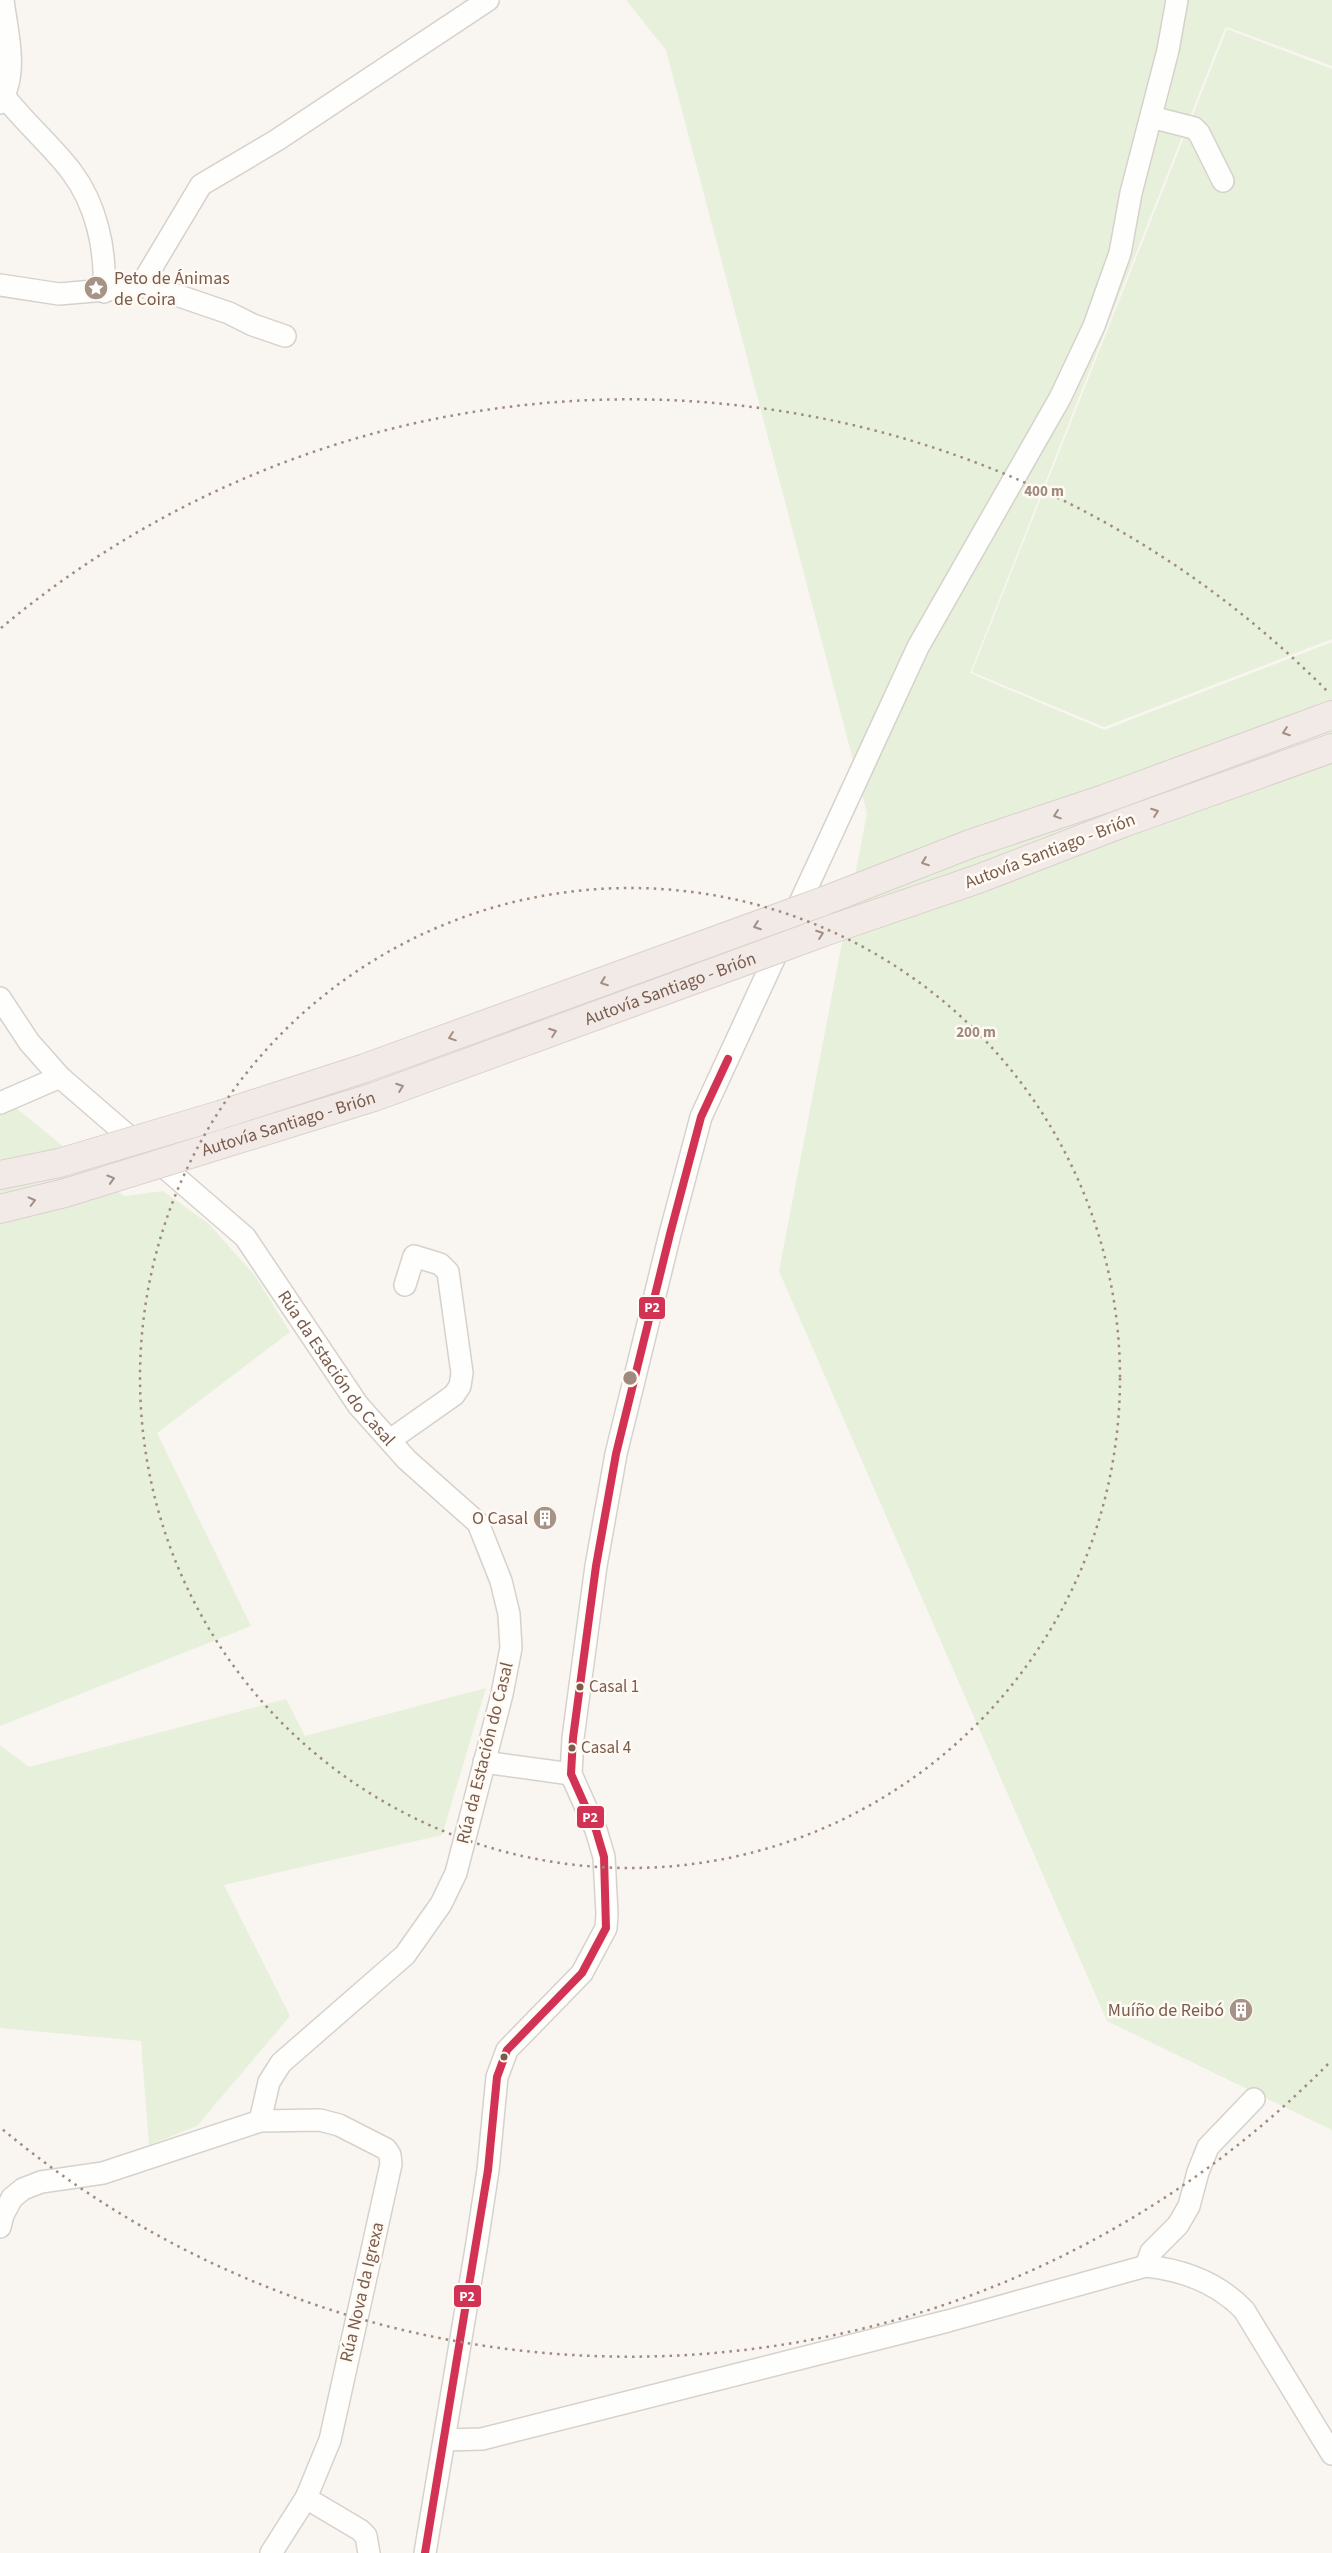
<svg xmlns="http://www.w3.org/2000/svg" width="1332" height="2553" font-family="'Source Sans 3',sans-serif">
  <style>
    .green { fill: #e7f0db }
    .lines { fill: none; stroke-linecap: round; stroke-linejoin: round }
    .minor-casing { stroke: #d7d1cb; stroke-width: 24 }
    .highway-casing { stroke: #dad1cc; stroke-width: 30 }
    .minor { stroke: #fefefd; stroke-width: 21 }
    .highway { stroke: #f2eae7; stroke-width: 28 }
    .highway-bridge-casing { stroke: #dad1cc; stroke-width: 30; stroke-linecap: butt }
    .highway-bridge { stroke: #f2eae7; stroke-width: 28 }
    .bus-1-casing { stroke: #fffaf3; stroke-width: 11 }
    .bus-1 { stroke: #d23354; stroke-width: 8 }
    .oneway { stroke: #a48e83 }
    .ring { fill: none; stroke: #9f8a7d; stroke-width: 2.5; stroke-dasharray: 2.5 5 }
    .bus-dot { fill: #7a5c4d; stroke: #fffaf3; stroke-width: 2 }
    .labels { text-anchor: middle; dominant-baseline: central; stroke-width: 5; stroke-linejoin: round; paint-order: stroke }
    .bus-label { font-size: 17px; fill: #7a5c4d; stroke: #fffaf3; text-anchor: start }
    .poi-label { font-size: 18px; fill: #7a5c4d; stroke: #fffaf3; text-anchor: end }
    .street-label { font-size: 18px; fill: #7a5c4d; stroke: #fffaf3 }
    .centre { fill: #9f8a7d; stroke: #fffaf3; stroke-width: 2.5 }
    .ring-label { font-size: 15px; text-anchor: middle; font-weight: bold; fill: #9f8a7d; stroke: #fffaf3; stroke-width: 5; stroke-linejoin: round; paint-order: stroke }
    .line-badge { stroke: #fffaf3; stroke-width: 2 }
    .badge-label { font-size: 14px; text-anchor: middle; font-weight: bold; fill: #fff }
  </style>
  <rect width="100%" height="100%" fill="#f9f5f0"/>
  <g class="green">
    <path d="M626,0H1332V66L1227,27L1225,28L970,673L1104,730L1332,642V2130L1107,2021L779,1271L867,813L666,50Z"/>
    <path d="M1227,29L1332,69V639L1104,727L972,672Z"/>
    <path d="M0,1095L124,1196L163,1191L209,1224L255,1276L290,1332L157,1433L251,1626L0,1726Z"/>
    <path d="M486,1688L442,1835L224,1885L290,2016L197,2126L149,2145L141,2041L0,2028V1745L29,1767L286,1699L305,1736Z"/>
  </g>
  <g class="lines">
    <g class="minor-casing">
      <g id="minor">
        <path d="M4,96C25,123 51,145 71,171C97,205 106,250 104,292"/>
        <path d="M0,103C19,73 7,33 3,0"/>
        <path d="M1151,117L1194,128L1199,133L1223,181"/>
        <path d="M144,284L229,313L253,325L285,336"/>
        <path d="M0,285L59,294L140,287L201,185L277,140L488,0"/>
        <path id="s1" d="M0,998L29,1042L60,1077L245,1237L358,1405L407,1460L478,1523L501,1581L509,1614L511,1648L502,1694L456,1873L441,1904L405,1955L281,2063L269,2082L260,2121"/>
        <path d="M0,1103L60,1077"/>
        <path d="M390,1440L454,1395L460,1386L462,1373L448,1272L440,1264L414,1256L405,1285"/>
        <path d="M484,1762L571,1774"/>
        <path d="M0,2227L3,2215L12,2198L23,2189L41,2182L103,2173L260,2121L320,2120L339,2125L386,2149L390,2155L391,2164L330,2440L306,2498L271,2553"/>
        <path d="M1146,2266L1151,2252L1178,2225L1189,2206L1198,2172L1208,2147L1254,2099"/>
        <path d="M445,2440L482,2439L948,2321L1146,2266C1183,2270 1218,2283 1244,2310L1332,2454"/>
        <path d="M306,2498L360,2530L366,2536L369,2553"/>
        <path d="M425,2553L476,2249L488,2170L497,2077L507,2050L582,1973L606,1928L607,1914L604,1857L596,1830L571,1774L573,1738L596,1566L616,1454L670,1234L701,1117L918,647L1060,398L1094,326L1120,253L1131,193L1168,50L1177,0"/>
      </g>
    </g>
    <g class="highway-casing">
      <g id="highway">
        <path d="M970,844L1104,799L1332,715"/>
        <path d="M978,879L1123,823L1332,748"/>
        <path d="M0,1175L59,1163"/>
        <path d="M0,1209L65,1193"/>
      </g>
    </g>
    <use href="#minor" class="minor"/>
    <use href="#highway" class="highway"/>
    <g class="highway-bridge-casing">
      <g id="highway-bridge">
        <path d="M59,1163L220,1115L365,1068L824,901L970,844"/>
        <path id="s2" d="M65,1193L374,1097L832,929L978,879"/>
      </g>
    </g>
    <use href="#highway-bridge" class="highway-bridge"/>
    <g class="bus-1-casing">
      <path id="bus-1" d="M425,2553L488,2170L497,2077L507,2050L582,1973L606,1928L604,1857L596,1830L571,1774L573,1738L596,1566L616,1454L670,1234L701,1117L728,1059"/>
    </g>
    <use href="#bus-1" class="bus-1"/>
  </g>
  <defs><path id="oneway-chevron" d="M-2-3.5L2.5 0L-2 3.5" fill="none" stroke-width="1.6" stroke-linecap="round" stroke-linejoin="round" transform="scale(1.25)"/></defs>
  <g class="oneway">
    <use href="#oneway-chevron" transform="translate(1286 732) rotate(160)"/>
    <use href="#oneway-chevron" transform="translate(1155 812) rotate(-20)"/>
    <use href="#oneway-chevron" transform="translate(1057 815) rotate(161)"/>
    <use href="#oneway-chevron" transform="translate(925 862) rotate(159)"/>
    <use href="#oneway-chevron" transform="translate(757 926) rotate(160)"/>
    <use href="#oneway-chevron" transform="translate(820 934) rotate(-20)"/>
    <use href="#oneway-chevron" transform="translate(604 982) rotate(159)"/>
    <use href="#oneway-chevron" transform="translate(553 1032) rotate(-20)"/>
    <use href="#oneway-chevron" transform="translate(452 1037) rotate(161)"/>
    <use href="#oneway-chevron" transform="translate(400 1087) rotate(-20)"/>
    <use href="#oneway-chevron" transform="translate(111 1179) rotate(-17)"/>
    <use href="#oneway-chevron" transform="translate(32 1201) rotate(-14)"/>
  </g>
  <g class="ring">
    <circle cx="630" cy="1378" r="490"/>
    <path d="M1328 2064A979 979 0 0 1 1 2128M1 628A979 979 0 0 1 1328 692"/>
  </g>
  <defs>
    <g id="sight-disc" transform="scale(1.25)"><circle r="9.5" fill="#a69286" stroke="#fffaf3"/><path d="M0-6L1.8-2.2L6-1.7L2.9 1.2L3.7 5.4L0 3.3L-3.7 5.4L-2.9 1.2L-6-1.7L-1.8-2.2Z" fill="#fff"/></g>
    <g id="building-disc" transform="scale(1.25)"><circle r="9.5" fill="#a69286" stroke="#fffaf3"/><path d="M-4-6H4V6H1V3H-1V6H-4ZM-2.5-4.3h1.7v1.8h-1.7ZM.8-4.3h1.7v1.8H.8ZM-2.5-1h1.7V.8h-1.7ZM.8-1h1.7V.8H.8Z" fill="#fff"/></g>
  </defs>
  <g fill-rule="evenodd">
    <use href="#sight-disc" x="96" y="288"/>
    <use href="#building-disc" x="545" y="1518"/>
    <use href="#building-disc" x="1241" y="2010"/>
  </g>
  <g class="bus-dot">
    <circle cx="580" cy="1687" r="4.5"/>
    <circle cx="572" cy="1748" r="4.5"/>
    <circle cx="504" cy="2057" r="4.5"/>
  </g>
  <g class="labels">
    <g class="bus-label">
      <text x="589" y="1687">Casal 1</text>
      <text x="581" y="1748">Casal 4</text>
    </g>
    <g class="poi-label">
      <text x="114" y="278" text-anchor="start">Peto de Ánimas<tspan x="114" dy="21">de Coira</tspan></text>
      <text x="528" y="1518">O Casal</text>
      <text x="1224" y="2010">Muíño de Reibó</text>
    </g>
    <g class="street-label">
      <text transform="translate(1050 851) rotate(-21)">Autovía Santiago - Brión</text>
      <text stroke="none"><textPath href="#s2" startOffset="639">Autovía Santiago - Brión</textPath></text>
      <text stroke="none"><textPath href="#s2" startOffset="234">Autovía Santiago - Brión</textPath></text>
      <text stroke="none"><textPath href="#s1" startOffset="504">Rúa da Estación do Casal</textPath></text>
      <text transform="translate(485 1753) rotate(-76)">Rúa da Estación do Casal</text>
      <text transform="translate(362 2292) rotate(-77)">Rúa Nova da Igrexa</text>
    </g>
  </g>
  <circle cx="630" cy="1378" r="8" class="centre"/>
  <g class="ring-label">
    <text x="1044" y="496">400 m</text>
    <text x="976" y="1037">200 m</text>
  </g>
  <g class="line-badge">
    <rect x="638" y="1296" width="28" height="24" rx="5" fill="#d23354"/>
    <rect x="576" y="1805" width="29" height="24" rx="5" fill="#d23354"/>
    <rect x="453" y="2284" width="29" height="24" rx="5" fill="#d23354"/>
  </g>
  <g class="badge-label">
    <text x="652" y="1312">P2</text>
    <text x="590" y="1822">P2</text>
    <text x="467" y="2301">P2</text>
  </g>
</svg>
